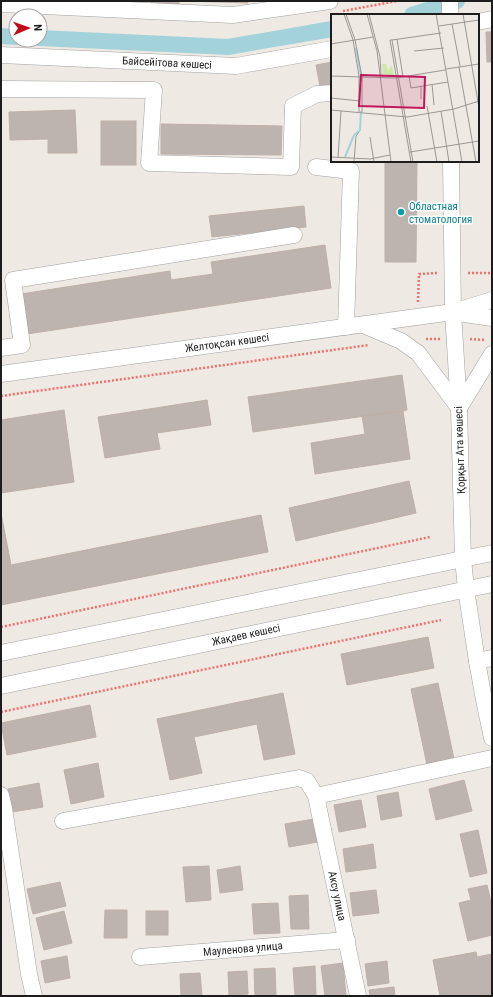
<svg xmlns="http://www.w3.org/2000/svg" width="493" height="997" font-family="'Roboto Condensed',sans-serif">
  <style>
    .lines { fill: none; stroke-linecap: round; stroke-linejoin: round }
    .canal { stroke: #a4d2da; stroke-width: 16 }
    .building { fill: #beb4af; stroke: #bfafa6 }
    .minor-casing { stroke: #a1a1a1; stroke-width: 17 }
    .path { stroke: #f4706d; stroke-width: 2.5; stroke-dasharray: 2 2; stroke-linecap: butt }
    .minor { stroke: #fff; stroke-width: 16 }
    .culture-dot { fill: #0f9aa8; stroke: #fff; stroke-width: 1.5 }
    .labels { text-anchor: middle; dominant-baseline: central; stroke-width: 3; stroke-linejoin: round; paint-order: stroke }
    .street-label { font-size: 11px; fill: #1d1d1d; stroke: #fff }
    .culture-label { font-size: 11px; fill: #0d838f; stroke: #fff; text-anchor: start }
    .inset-river { fill: none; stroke: #a4d2da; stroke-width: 2 }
    .inset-road { fill: none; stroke: #9a9794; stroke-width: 1 }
    .view { fill: #c2185b; fill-opacity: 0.15; stroke: #c2185b; stroke-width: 2 }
    .inset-edge { fill: none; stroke: #1d1d1d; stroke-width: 2 }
  </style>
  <rect width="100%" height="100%" fill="#eee9e3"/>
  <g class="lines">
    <g class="canal">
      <path d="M412,15L450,3L457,1"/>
      <path d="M1,36L16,37"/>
      <path d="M40,38L228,47L332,29"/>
    </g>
  </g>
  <g class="building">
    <path d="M151,1H179V4L151,3Z"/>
    <path d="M187,1H248V3Z"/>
    <path d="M486,32H492V62H487Z"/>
    <path d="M332,62V84L320,86L316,65Z"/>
    <path d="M75,110L77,153H48V139L10,140L9,112Z"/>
    <rect x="101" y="121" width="35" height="44"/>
    <path d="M161,124L282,126L281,155L161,154Z"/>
    <path d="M385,161H417L416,262H385Z"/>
    <path d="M304,206L306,227L212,237L209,216Z"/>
    <path d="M325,245L331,288L27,334L21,294L170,271L171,280L213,274L211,262Z"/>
    <path d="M402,375L407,410L253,432L248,397Z"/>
    <path d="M207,400L211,425L157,433L160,449L105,458L98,417Z"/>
    <path d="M64,410L74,482L1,493V420Z"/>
    <path d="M403,411L410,459L315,474L311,443L365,434L362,416Z"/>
    <path d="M409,481L416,513L296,541L289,508Z"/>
    <path d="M1,513L11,565L261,515L268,552L1,605Z"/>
    <path d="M428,637L434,668L347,685L341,654Z"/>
    <path d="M438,683L454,759L427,765L411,689Z"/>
    <path d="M283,693L295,754L264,760L257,724L194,737L202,773L170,780L157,719Z"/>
    <path d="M90,705L96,737L7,755L1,723Z"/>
    <path d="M98,763L104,797L71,804L64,770Z"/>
    <path d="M464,780L472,811L436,820L429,789Z"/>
    <path d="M39,783L43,807L12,812L8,789Z"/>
    <path d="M398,792L402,816L381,820L377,796Z"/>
    <path d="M361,800L366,827L339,832L334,805Z"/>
    <path d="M314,819L318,842L289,847L285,824Z"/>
    <path d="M478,830L487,873L470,877L460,834Z"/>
    <path d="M373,844L376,868L346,872L343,849Z"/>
    <path d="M209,866L211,900L186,902L183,867Z"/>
    <path d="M240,866L243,890L220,893L217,870Z"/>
    <path d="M60,882L66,906L33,914L27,889Z"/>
    <path d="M487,885L492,907V935L468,941L459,903L471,900L468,889Z"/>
    <path d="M376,890L379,913L353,916L350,893Z"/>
    <path d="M308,895L309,929H291L289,896Z"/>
    <path d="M278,903L280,933L254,934L252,904Z"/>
    <path d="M105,910H127V938H104Z"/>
    <path d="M64,911L72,943L44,950L36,918Z"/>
    <rect x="146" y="911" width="22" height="24"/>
    <path d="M476,952L477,957L492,954V994L479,996H440L433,960Z"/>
    <path d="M67,956L70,978L45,983L41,961Z"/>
    <path d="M387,961L389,983L368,986L365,964Z"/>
    <path d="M343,963L346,996H325L321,966Z"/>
    <path d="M315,966L316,996H295L293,968Z"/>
    <path d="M275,968L276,996H255L254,969Z"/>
    <path d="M247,971L248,994L229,995L228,972Z"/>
    <path d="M200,973L202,996H181L180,974Z"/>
    <path d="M394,987L395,996H370L369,990Z"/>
  </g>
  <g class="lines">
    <g class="minor-casing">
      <g id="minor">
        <path d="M1,4L233,15L330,1"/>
        <path d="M450,15V1"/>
        <path d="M478,22L492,19"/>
        <path d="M1,55L236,66L332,49"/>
        <path d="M1,89L154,90L149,163L291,167L293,106L317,94L332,93"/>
        <path d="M451,161L453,312L459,408L463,559L466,589L477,661L484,700L492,738"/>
        <path d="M316,167L351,171L346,327"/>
        <path d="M458,313L492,318"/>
        <path d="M363,325L401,341L418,353L459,408L492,354"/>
        <path d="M1,348L22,345L13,280L294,235"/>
        <path d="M1,374L453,312L492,300"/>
        <path d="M1,653L492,553"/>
        <path d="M477,661L492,658"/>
        <path d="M1,686L492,584"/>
        <path d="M1,795L4,808L29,974L34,996"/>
        <path d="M316,796L492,758"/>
        <path d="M63,821L299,778L307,781L316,796L358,996"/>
        <path d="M140,957L347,940"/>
      </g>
    </g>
    <g class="path">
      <path d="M343,11L397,1"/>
      <path d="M468,273H492"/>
      <path d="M418,302L419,274L437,273"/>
      <path d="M426,339H441"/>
      <path d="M470,339L485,340"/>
      <path d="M1,396L369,345"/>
      <path d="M1,627L430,537"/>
      <path d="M1,712L441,620"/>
    </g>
    <use href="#minor" class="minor"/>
  </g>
  <circle class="culture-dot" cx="401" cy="212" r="4"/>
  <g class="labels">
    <g class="street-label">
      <text transform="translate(167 63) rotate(3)">Байсейітова көшесі</text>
      <text transform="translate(227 343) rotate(-8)">Желтоқсан көшесі</text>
      <text transform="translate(460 450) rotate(-92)">Қорқыт Ата көшесі</text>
      <text transform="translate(246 635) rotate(-12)">Жақаев көшесі</text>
      <text transform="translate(337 896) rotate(78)">Аксу улица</text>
      <text transform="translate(243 949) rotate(-5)">Мауленова улица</text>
    </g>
    <g class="culture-label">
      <text x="409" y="206">Областная<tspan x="409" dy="13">стоматология</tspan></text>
    </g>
  </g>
  <g transform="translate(331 14)">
    <rect width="148" height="148" fill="#eee9e3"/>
    <path d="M51,50H55L57,57L61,51L63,61L52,60Z" fill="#cce7aa"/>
    <path class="inset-river" d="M25,34L31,67M14,143L23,121L29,116L30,97"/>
    <path class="inset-road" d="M13,0L22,26L28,62V98M15,0L24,26L31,63V98M36,0L46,37L60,148M38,0L49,43L50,61M105,0L131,148M132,0L148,94M121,10L129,52M108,12L148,6M66,25L72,63M61,26H59L80,148M61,26L82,148M61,26L110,19M0,30L42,23M83,37L113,34M128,53L145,148M115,55L148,50M0,62L65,64L114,56M78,62L80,74L117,68M101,70L103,91M90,72V85M0,84L29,87M96,92L106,148M0,96L76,103L123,95L148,87M110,97L118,148M39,123L43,148M79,138L148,127M0,143L39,145L59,141M7,144L10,97M23,148L25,122L28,118"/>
    <path class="view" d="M30,61L94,63L93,94L28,92Z"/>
    <rect width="148" height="148" class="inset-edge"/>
  </g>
  <rect width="493" height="997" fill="none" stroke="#1d1d1d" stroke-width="4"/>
  <g transform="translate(28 28) rotate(88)"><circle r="19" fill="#ffffff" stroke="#a5a5a5"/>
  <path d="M0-3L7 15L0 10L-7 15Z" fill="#c20716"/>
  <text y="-6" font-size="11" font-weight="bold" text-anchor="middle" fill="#1d1d1d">N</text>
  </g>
</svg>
